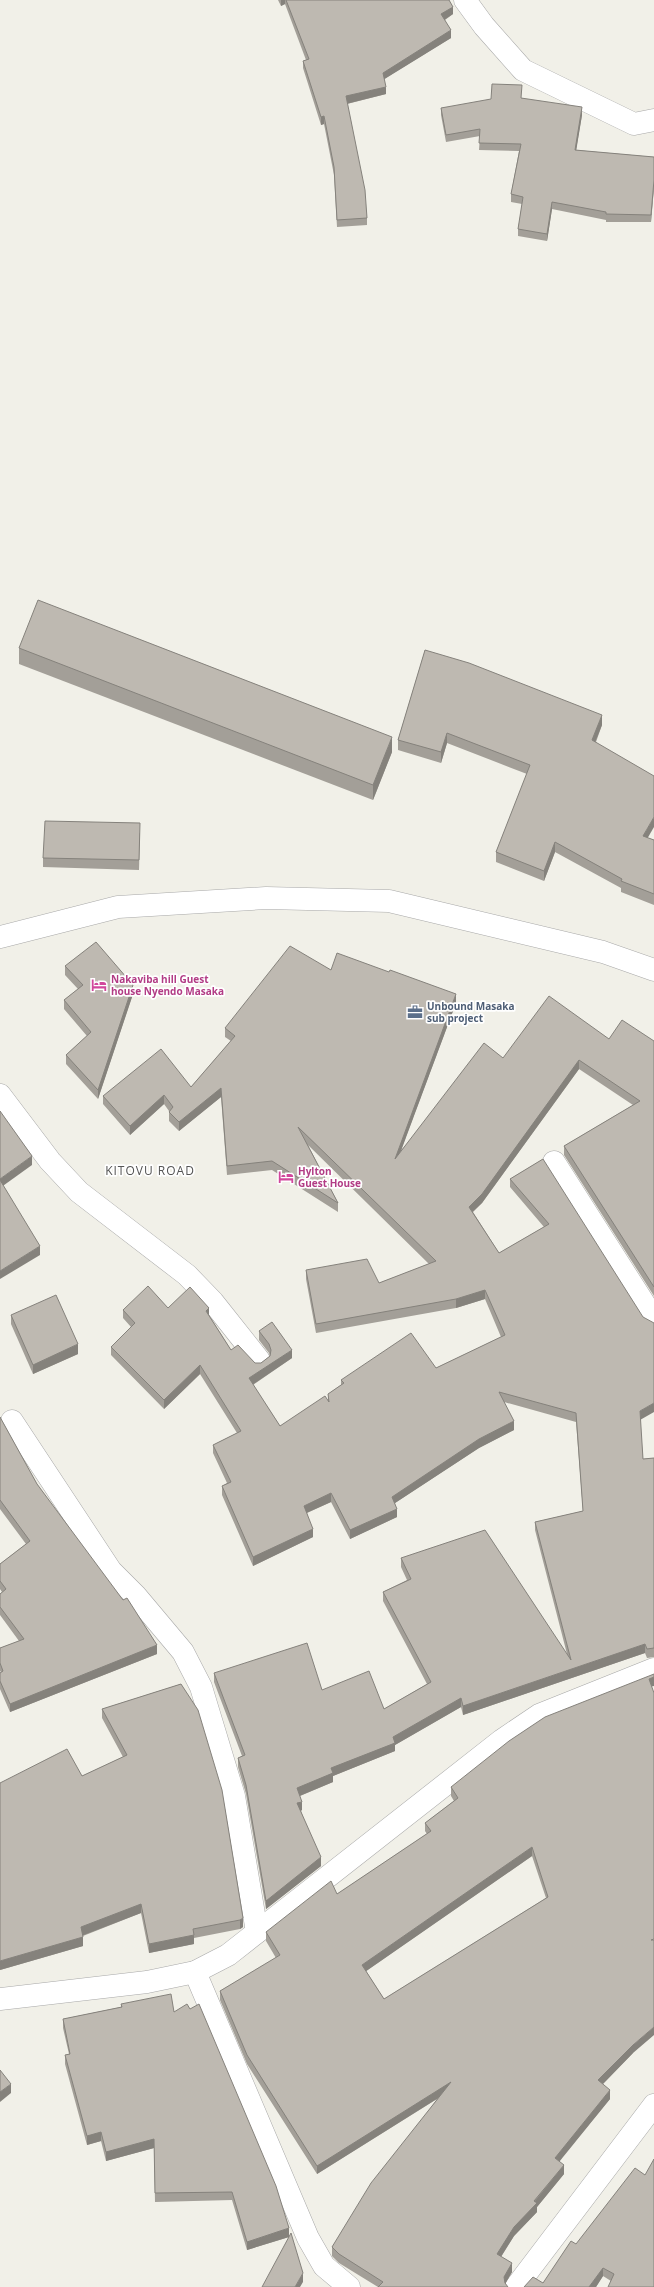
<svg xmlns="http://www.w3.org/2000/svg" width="654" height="2287" font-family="'Open Sans',sans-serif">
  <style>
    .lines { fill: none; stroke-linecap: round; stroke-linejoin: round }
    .minor-casing { stroke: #a8a8a8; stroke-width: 23 }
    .minor { stroke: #fff; stroke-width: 22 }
    .wall { fill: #a39f98; fill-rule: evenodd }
    .shaded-wall { fill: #85827c }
    .building { fill: #beb9b1; stroke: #85827c; fill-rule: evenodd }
    .labels { text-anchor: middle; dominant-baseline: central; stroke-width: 3.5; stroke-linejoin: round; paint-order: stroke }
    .hotel-label { font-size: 10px; font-weight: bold; fill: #b23c85; stroke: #fff; text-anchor: start }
    .service-label { font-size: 10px; font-weight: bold; fill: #4e5e75; stroke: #fff; text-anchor: start }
    .quarter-label { font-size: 12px; letter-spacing: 1px; fill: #545454; stroke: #fff }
  </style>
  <rect width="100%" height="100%" fill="#f1f0e8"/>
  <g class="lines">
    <g class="minor-casing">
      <g id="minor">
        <path d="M465,0L484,26L523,70L634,124L654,120"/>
        <path d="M0,937L118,907L266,898L389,901L603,952L654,970"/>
        <path d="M0,1095L50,1161L79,1192L187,1275L213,1302L259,1360"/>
        <path d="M554,1162L654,1319"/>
        <path d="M12,1421L111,1571L136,1596L183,1652L201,1687L234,1796L257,1932"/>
        <path d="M195,1972L308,2238L324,2266L349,2287"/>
        <path d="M0,1999L147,1982L195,1972L228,1955L502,1740L539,1715L654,1669"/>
        <path d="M516,2287L654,2105"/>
      </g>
    </g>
    <use href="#minor" class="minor"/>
  </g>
  <g class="wall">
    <path d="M278,0H449L453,14L445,20L451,38L384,79L386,94L347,104L367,218V225L337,227L334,175L324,124L321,125L303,68V61L306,60L285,4L281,6Z"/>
    <path d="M522,98L582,115L576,150L654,157L651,222H606V220L552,209L547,241L518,236V229L522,204L511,202V194L519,151L479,150L480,136L446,142L441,115V108Z"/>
    <path d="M19,648L392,752L373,800L19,664Z"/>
    <path d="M425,650L602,725L596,742L648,838L654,840V905L621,892V888L555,852L544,881L496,862V852L527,774L447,743L441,763L398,750V740Z"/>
    <path d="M140,833L139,870L43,867V858Z"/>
    <path d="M65,966L133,994L98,1099L66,1064V1055L87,1036L64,1009V1000L78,989L65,975Z"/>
    <path d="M331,970L456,1003L401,1150L503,1058L609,1039L654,1041V1296L564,1155V1146L633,1105L579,1069L482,1203L473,1212L499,1253L544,1227L510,1187V1179L543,1159L640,1420L643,1459L654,1458V1657L647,1658L645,1653L463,1715L461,1707L395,1745V1751L333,1776V1782L300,1796L302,1810L301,1811L321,1866L266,1909L246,1794L238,1767V1758L242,1756L214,1682V1673L322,1690L384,1709L427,1684L383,1601V1592L407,1580L401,1567V1558L567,1654L535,1530V1522L583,1511L576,1422L504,1402L514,1430L479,1448L395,1503L397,1517L350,1539L331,1502L307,1513L313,1537L253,1566L222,1495V1486L227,1483L213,1453V1445L237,1433L200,1374L164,1409L111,1355V1347L131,1327L123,1318V1310L168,1308L209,1315L231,1350L255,1363H261L270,1356L269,1353L259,1340V1331L292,1358L253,1385L280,1426L328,1400V1394L341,1385V1380L436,1368L501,1337L485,1299L456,1308L316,1333L306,1279V1270L379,1283L429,1264L308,1145L338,1203V1212L272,1170L227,1175L221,1097L179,1131L169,1121V1111L164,1104L130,1135L103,1104V1096L191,1087L231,1041L225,1037V1028Z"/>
    <path d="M11,1315L78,1354L33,1374L11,1324Z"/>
    <path d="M0,1417L37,1484L157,1654L10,1712L0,1689V1673L1,1672L0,1671V1648L19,1641L0,1615V1594L2,1592L0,1589V1564L26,1544L0,1509Z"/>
    <path d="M654,1674V1686H652L633,2053L603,2084L610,2099L559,2161L564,2174L537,2207V2212L514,2236L501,2257L512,2272L505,2284L508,2287H378L339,2263L332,2256V2247L437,2099L317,2174L247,2064L220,2000V1991L276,1958L266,1941V1932L337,1894L427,1834L425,1831V1823L454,1801L451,1796V1787ZM532,1856L546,1898L384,1999L366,1971Z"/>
    <path d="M181,1684L243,1927L240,1929L194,1938V1944L149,1953L141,1913L83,1936V1946L0,1970L82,1776L123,1757L102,1718V1709Z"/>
    <path d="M121,2004L174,2012L289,2237L303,2282L289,2237L247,2250L232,2200L155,2202L154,2148L106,2161L101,2141L87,2145L65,2064V2055L69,2054L63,2028V2019L121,2007Z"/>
    <path d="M576,2244L654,2287L611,2281L603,2276L596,2287H524L543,2283Z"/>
  </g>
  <g class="shaded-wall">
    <path d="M281,0H285V4L281,6Z"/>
    <path d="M453,7V14L441,22V14Z"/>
    <path d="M451,30V38L383,80V73Z"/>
    <path d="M386,87V94L346,104V96Z"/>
    <path d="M582,107V115L575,158V150Z"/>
    <path d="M324,116V124L321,125V117Z"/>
    <path d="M654,180V188L651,222V215Z"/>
    <path d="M552,202V209L547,241V234Z"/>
    <path d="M602,715V725L592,750V740Z"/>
    <path d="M447,733V743L441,763V752Z"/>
    <path d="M392,737V752L373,800V785Z"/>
    <path d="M654,817V827L643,846V836Z"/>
    <path d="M555,842V852L544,881V871Z"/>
    <path d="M133,985V994L98,1099V1090Z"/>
    <path d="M456,994V1003L395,1167V1159Z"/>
    <path d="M579,1060V1069L482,1203L469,1215V1207Z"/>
    <path d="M221,1088V1097L179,1131V1122Z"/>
    <path d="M164,1095V1104L130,1135V1126Z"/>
    <path d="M32,1156V1165L0,1188V1179Z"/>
    <path d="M40,1246V1255L0,1279V1271Z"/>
    <path d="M485,1290V1299L456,1308V1299Z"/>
    <path d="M209,1308V1317L206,1311Z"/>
    <path d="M78,1344V1354L33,1374V1365Z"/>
    <path d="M292,1350V1358L249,1387V1378Z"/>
    <path d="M200,1365V1374L164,1409V1400Z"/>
    <path d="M654,1403V1412L640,1420V1411Z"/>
    <path d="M514,1421V1430L479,1448L392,1505V1497L479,1439Z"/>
    <path d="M331,1493V1502L304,1514V1506Z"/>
    <path d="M397,1509V1517L350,1539V1530Z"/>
    <path d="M313,1529V1537L253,1566V1557Z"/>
    <path d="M645,1644V1653L463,1715V1706Z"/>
    <path d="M157,1645V1654L10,1712V1704Z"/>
    <path d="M654,1677V1686L649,1687V1679Z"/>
    <path d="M461,1698V1707L395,1745V1751L333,1776V1782L297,1797V1788L331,1768L393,1737Z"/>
    <path d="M302,1802V1810L297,1812V1803Z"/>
    <path d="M532,1847V1856L362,1974V1965Z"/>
    <path d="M321,1857V1866L266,1909V1901Z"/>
    <path d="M141,1904V1913L81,1936V1927Z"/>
    <path d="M243,1918V1927L240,1929V1920Z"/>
    <path d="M194,1935V1944L149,1953V1944Z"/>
    <path d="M83,1937V1946L0,1970V1961Z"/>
    <path d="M654,2027V2035L633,2053L598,2089V2080L633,2045Z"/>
    <path d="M451,2082V2090L317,2174V2166Z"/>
    <path d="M11,2084V2093L0,2102V2092Z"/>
    <path d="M610,2090V2099L555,2167V2158Z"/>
    <path d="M101,2132V2141L87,2145V2136Z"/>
    <path d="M154,2139V2148L106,2161V2152Z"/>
    <path d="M564,2165V2174L537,2207V2212L514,2236L497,2263V2254L514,2227Z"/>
    <path d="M289,2228V2237L247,2250V2242Z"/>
    <path d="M512,2263V2272L504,2286V2277Z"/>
    <path d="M603,2268V2276L596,2287H589Z"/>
    <path d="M303,2273V2282L300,2287H295Z"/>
  </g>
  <g class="building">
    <path d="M286,0H449L453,7L441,14L451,30L383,73L386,87L346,96L365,190L367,218L337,220L334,167L324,116L321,117L303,61L309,59Z"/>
    <path d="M492,84L522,85L521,98L582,107L575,150L654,157V180L651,215L606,214V212L552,202L547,234L518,229L523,197L511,194L521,144L479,143L480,129L446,135L441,108L491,99Z"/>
    <path d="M38,600L392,737L373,785L19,648Z"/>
    <path d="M425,650L469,663L602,715L592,740L654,776V817L643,836L654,840V894L621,881L622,879L555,842L544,871L496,852L530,765L447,733L441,752L398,740Z"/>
    <path d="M45,821L140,823L139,860L43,858Z"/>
    <path d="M96,942L133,985L98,1090L66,1055L91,1032L64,1000L83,985L65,966Z"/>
    <path d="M290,946L331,970L337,953L389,972L390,970L456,994L395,1159L484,1043L503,1058L549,996L609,1039L622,1020L654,1041V1287L564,1146L640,1101L579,1060L482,1194L469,1207L499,1253L549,1224L510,1179L543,1159L643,1317L654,1323V1403L640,1411L643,1459L654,1458V1648L647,1649L645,1644L463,1706L461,1698L393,1737L395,1743L331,1768L333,1773L297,1788L302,1802L297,1803L321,1857L266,1901L246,1785L238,1758L245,1755L214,1673L307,1643L322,1690L369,1671L384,1709L431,1682L383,1592L411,1579L401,1558L485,1530L571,1660L535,1522L583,1511L576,1413L499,1392L514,1421L479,1439L392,1497L397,1509L350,1530L331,1493L304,1506L313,1529L253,1557L222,1486L231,1482L213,1445L241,1431L200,1365L164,1400L111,1347L135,1323L123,1310L148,1286L168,1308L190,1287L209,1308L206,1311L231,1350L238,1345L255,1363H261L270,1356L271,1350L269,1344L259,1331L272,1322L292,1350L249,1378L280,1426L325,1396L329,1402L328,1394L344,1383L341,1380L411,1333L436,1368L505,1335L485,1290L456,1299L316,1324L306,1270L367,1259L379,1283L436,1261L298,1127L338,1203L272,1161L227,1166L221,1088L179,1122L169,1112L173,1107L164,1095L130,1126L103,1096L161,1049L191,1087L235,1036L225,1028Z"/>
    <path d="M0,1111L32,1156L0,1179Z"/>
    <path d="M0,1180L40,1246L0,1271Z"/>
    <path d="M56,1295L78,1344L33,1365L11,1315Z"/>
    <path d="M0,1417L37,1484L123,1600L127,1598L157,1645L10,1704L0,1681V1673L3,1671L0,1663V1648L24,1639L0,1607V1594L6,1589L0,1581V1564L30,1541L0,1500Z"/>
    <path d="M654,1674V1677L649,1679L654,1693V1939L651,1940H654V2027L633,2045L598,2080L610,2090L555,2158L564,2165L534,2201L537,2203L514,2227L497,2254L512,2263L504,2277L505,2283L508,2287H378L383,2282L339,2254L332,2247L371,2183L451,2082L317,2166L247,2055L220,1991L280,1955L266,1932L331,1881L337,1894L431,1831L425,1823L458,1798L451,1787L509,1741L545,1717ZM532,1847L548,1897L384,1999L362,1965Z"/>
    <path d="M181,1684L198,1710L222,1790L243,1918L240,1920L193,1929L194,1935L149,1944L141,1904L81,1927L83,1937L0,1961V1783L67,1749L82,1776L127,1755L102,1709Z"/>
    <path d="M171,1994L174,2012L187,2004L190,2009L199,2004L276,2186L289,2228L247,2242L232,2192L155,2193L154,2139L106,2152L101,2132L87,2136L65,2055L70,2054L63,2019L122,2007L121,2004Z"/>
    <path d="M0,2070L11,2084L0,2092Z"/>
    <path d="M654,2159V2287H608L614,2274L603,2268L589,2287H524L533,2277L543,2283L571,2241L576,2244L635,2168L645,2175Z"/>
    <path d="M291,2233L303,2273L295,2287H262Z"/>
  </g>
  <defs>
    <g id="hotel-bare" transform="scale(1.2)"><path d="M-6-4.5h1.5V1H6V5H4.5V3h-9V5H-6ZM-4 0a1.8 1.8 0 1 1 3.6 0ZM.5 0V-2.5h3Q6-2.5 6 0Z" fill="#d1479c" stroke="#fff" stroke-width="2.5" paint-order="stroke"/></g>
    <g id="office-bare" transform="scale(1.2)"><path d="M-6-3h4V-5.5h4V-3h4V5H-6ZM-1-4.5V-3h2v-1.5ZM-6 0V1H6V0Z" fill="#5c6f8a" stroke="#fff" stroke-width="2.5" paint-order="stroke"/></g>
  </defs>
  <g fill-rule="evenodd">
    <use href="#hotel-bare" x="99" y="985"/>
    <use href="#office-bare" x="415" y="1012"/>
    <use href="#hotel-bare" x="286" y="1177"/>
  </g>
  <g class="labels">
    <g class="hotel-label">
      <text x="111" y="979">Nakaviba hill Guest<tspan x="111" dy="12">house Nyendo Masaka</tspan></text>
      <text x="298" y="1171">Hylton<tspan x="298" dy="12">Guest House</tspan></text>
    </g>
    <g class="service-label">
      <text x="427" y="1006">Unbound Masaka<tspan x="427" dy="12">sub project</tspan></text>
    </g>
    <g class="quarter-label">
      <text x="150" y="1170">KITOVU ROAD</text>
    </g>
  </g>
</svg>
